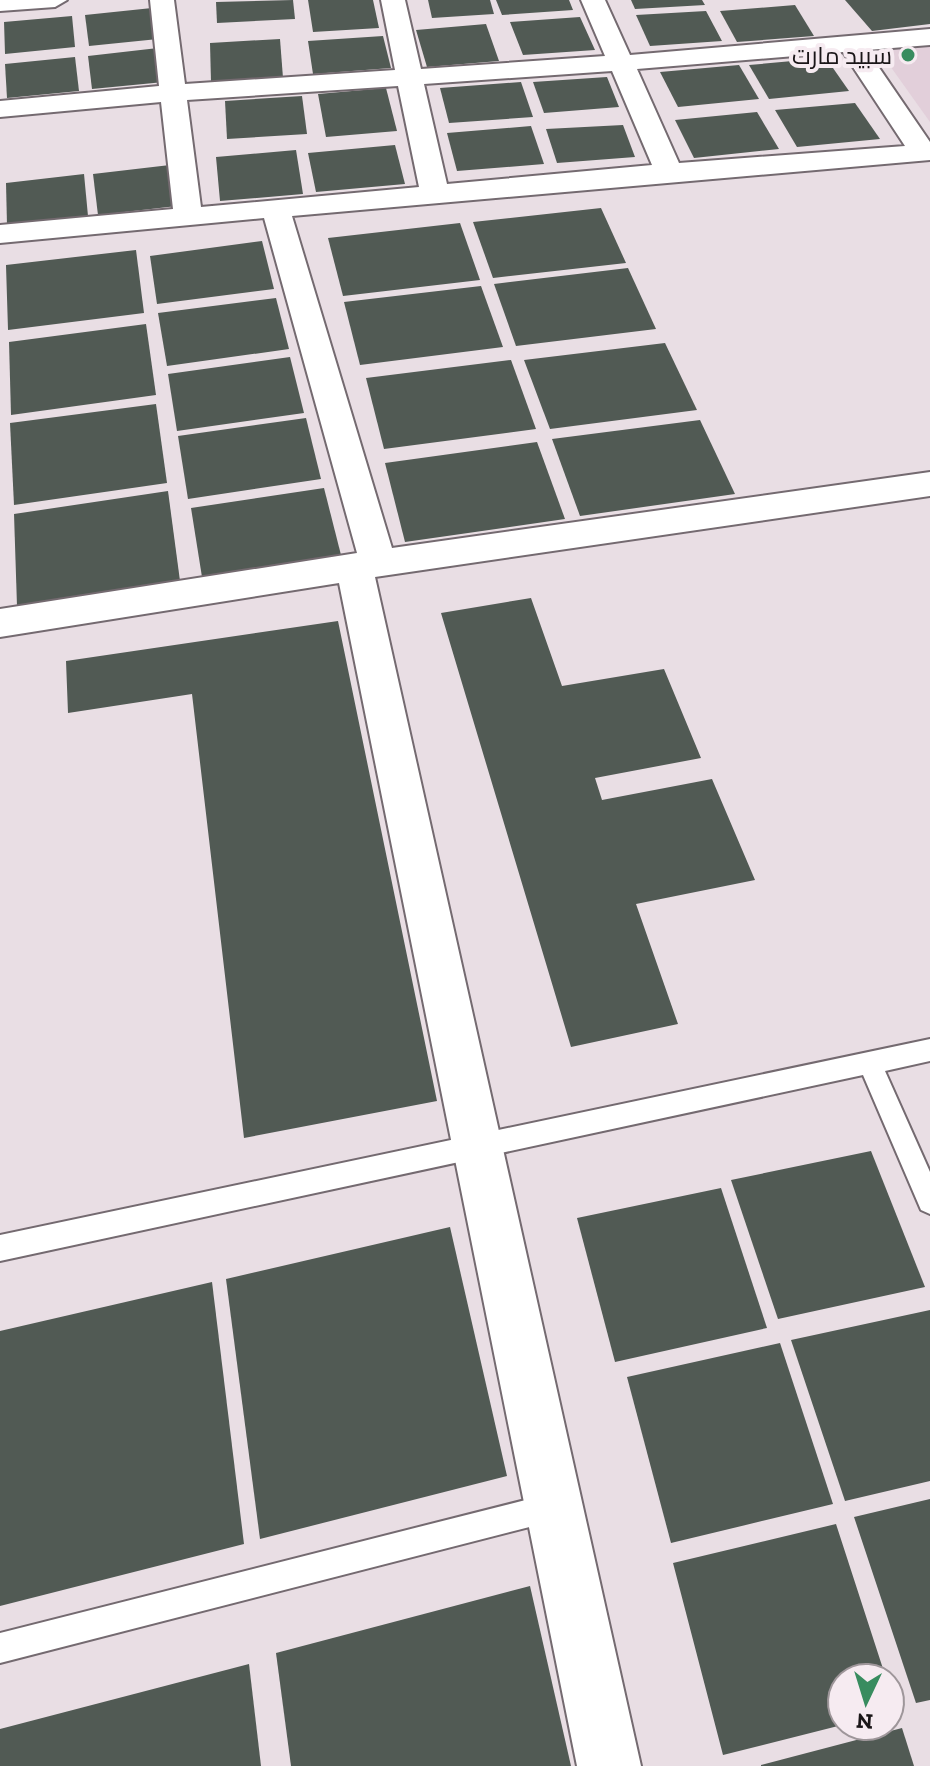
<svg xmlns="http://www.w3.org/2000/svg" width="930" height="1766" font-family="'Zilla Slab',Cairo,serif">
  <style>
    .built { fill: #e2cfda }
    .building { fill: #515a54 }
    .lines { fill: none; stroke-linecap: round; stroke-linejoin: round }
    .lane-casing { stroke: #746a70; stroke-width: 4 }
    .street-casing { stroke: #746a70; stroke-width: 4 }
    .lane { fill: #fff; fill-rule: evenodd }
    .street { fill: #fff; fill-rule: evenodd }
    .poi-dot { fill: #388c5f; stroke: #f6ebf1; stroke-width: 3 }
    .labels { text-anchor: middle; dominant-baseline: central; stroke-width: 8; stroke-linejoin: round; paint-order: stroke }
    .far-poi-label { font-size: 24px; fill: #1a1618; stroke: #f6ebf1; text-anchor: end }
  </style>
  <rect width="100%" height="100%" fill="#e9dee4"/>
  <path class="built" d="M930,44V122L878,49Z"/>
  <g class="building">
    <path d="M293,0L295,19L217,23L216,2Z"/>
    <path d="M308,0H373L379,28L313,32Z"/>
    <path d="M428,0H490L494,14L432,18Z"/>
    <path d="M496,0H569L573,10L502,15Z"/>
    <path d="M631,0H702L705,5L635,9Z"/>
    <path d="M845,0H930V24L872,31Z"/>
    <path d="M795,5L814,36L737,42L720,11Z"/>
    <path d="M152,8L158,39L89,46L85,15Z"/>
    <path d="M706,11L722,41L650,46L636,15Z"/>
    <path d="M72,16L75,47L5,54L4,22Z"/>
    <path d="M580,17L595,50L523,55L510,22Z"/>
    <path d="M486,24L499,61L427,67L416,30Z"/>
    <path d="M383,36L391,68L313,74L308,41Z"/>
    <path d="M280,39L283,78L211,82L210,43Z"/>
    <path d="M158,48L164,82L92,89L88,56Z"/>
    <path d="M75,57L79,91L7,98L5,64Z"/>
    <path d="M826,58L849,91L769,99L749,65Z"/>
    <path d="M739,65L759,99L678,107L660,72Z"/>
    <path d="M607,77L619,107L544,113L533,82Z"/>
    <path d="M521,82L533,117L449,123L440,88Z"/>
    <path d="M386,88L397,131L326,137L318,94Z"/>
    <path d="M302,96L307,134L227,139L225,101Z"/>
    <path d="M855,103L880,139L797,147L775,110Z"/>
    <path d="M757,112L779,149L694,158L675,120Z"/>
    <path d="M623,125L635,157L557,163L546,129Z"/>
    <path d="M531,126L544,164L457,171L447,133Z"/>
    <path d="M395,145L405,184L316,192L308,153Z"/>
    <path d="M296,150L303,194L220,201L216,157Z"/>
    <path d="M170,165L177,206L98,215L93,174Z"/>
    <path d="M84,174L88,216L7,225L6,183Z"/>
    <path d="M601,208L626,263L493,278L473,222Z"/>
    <path d="M460,223L480,280L343,296L328,238Z"/>
    <path d="M262,241L274,289L157,304L150,256Z"/>
    <path d="M136,250L144,313L8,330L6,265Z"/>
    <path d="M628,268L656,329L516,346L494,284Z"/>
    <path d="M481,286L503,347L360,365L344,302Z"/>
    <path d="M276,298L289,349L167,366L158,313Z"/>
    <path d="M146,324L156,395L11,415L9,342Z"/>
    <path d="M665,343L697,410L550,429L524,360Z"/>
    <path d="M290,357L304,413L177,431L168,374Z"/>
    <path d="M511,360L536,429L384,449L366,378Z"/>
    <path d="M156,404L167,483L14,505L10,423Z"/>
    <path d="M306,418L321,479L188,499L178,436Z"/>
    <path d="M700,420L735,494L580,516L552,439Z"/>
    <path d="M537,442L565,519L405,542L385,463Z"/>
    <path d="M324,488L341,555L202,577L191,508Z"/>
    <path d="M168,491L180,581L17,606L14,514Z"/>
    <path d="M531,598L562,686L664,669L701,758L595,778L602,800L712,779L755,880L636,904L678,1024L571,1047L441,613Z"/>
    <path d="M338,621L437,1101L244,1138L192,694L68,713L66,661Z"/>
    <path d="M871,1151L925,1287L778,1319L731,1180Z"/>
    <path d="M721,1188L767,1328L615,1362L577,1218Z"/>
    <path d="M450,1227L507,1476L260,1539L226,1279Z"/>
    <path d="M212,1282L244,1544L0,1606V1331Z"/>
    <path d="M930,1310V1481L845,1501L791,1340Z"/>
    <path d="M780,1343L833,1504L671,1543L627,1377Z"/>
    <path d="M930,1499V1700L916,1703L854,1517Z"/>
    <path d="M836,1524L886,1678H842V1725L723,1755L673,1563Z"/>
    <path d="M530,1586L571,1766H291L276,1653Z"/>
    <path d="M249,1664L261,1766H0V1729Z"/>
    <path d="M902,1728L914,1766H761V1765Z"/>
  </g>
  <g class="lines">
    <g class="lane-casing">
      <g id="lane">
        <path d="M930,1039V1061L885,1071L930,1172V1214L921,1210L863,1075L0,1261V1235Z"/>
        <path d="M553,1493L563,1497L567,1507L563,1517L553,1521L0,1663V1633Z"/>
      </g>
    </g>
    <g class="street-casing">
      <g id="street">
        <path d="M0,0H67L55,7L0,11Z"/>
        <path d="M150,0H174L185,84L395,70L381,0H405L421,69L605,56L581,0H605L630,55L930,29V45L867,50L930,142V160L292,216L392,548L930,472V496L375,577L641,1766H577L339,583L0,637V609L357,553L264,218L0,243V225L173,209L161,102L0,117V101L159,86ZM843,52L905,146L679,163L637,69ZM612,71L652,165L447,184L424,84ZM398,86L419,187L201,207L187,100Z"/>
      </g>
    </g>
    <use href="#lane" class="lane"/>
    <use href="#street" class="street"/>
  </g>
  <circle class="poi-dot" cx="908" cy="55" r="8"/>
  <g class="labels">
    <g class="far-poi-label">
      <text x="892" y="55">سبيد مارت</text>
    </g>
  </g>
  <g transform="translate(866 1702) rotate(184)"><circle r="38" fill="#f6ebf1" stroke="#9e969a" stroke-width="2"/>
  <path d="M0-6L14 30L0 20L-14 30Z" fill="#388c5f"/>
  <text y="-12" font-size="22" font-weight="bold" text-anchor="middle" fill="#1a1618">N</text>
  </g>
</svg>
